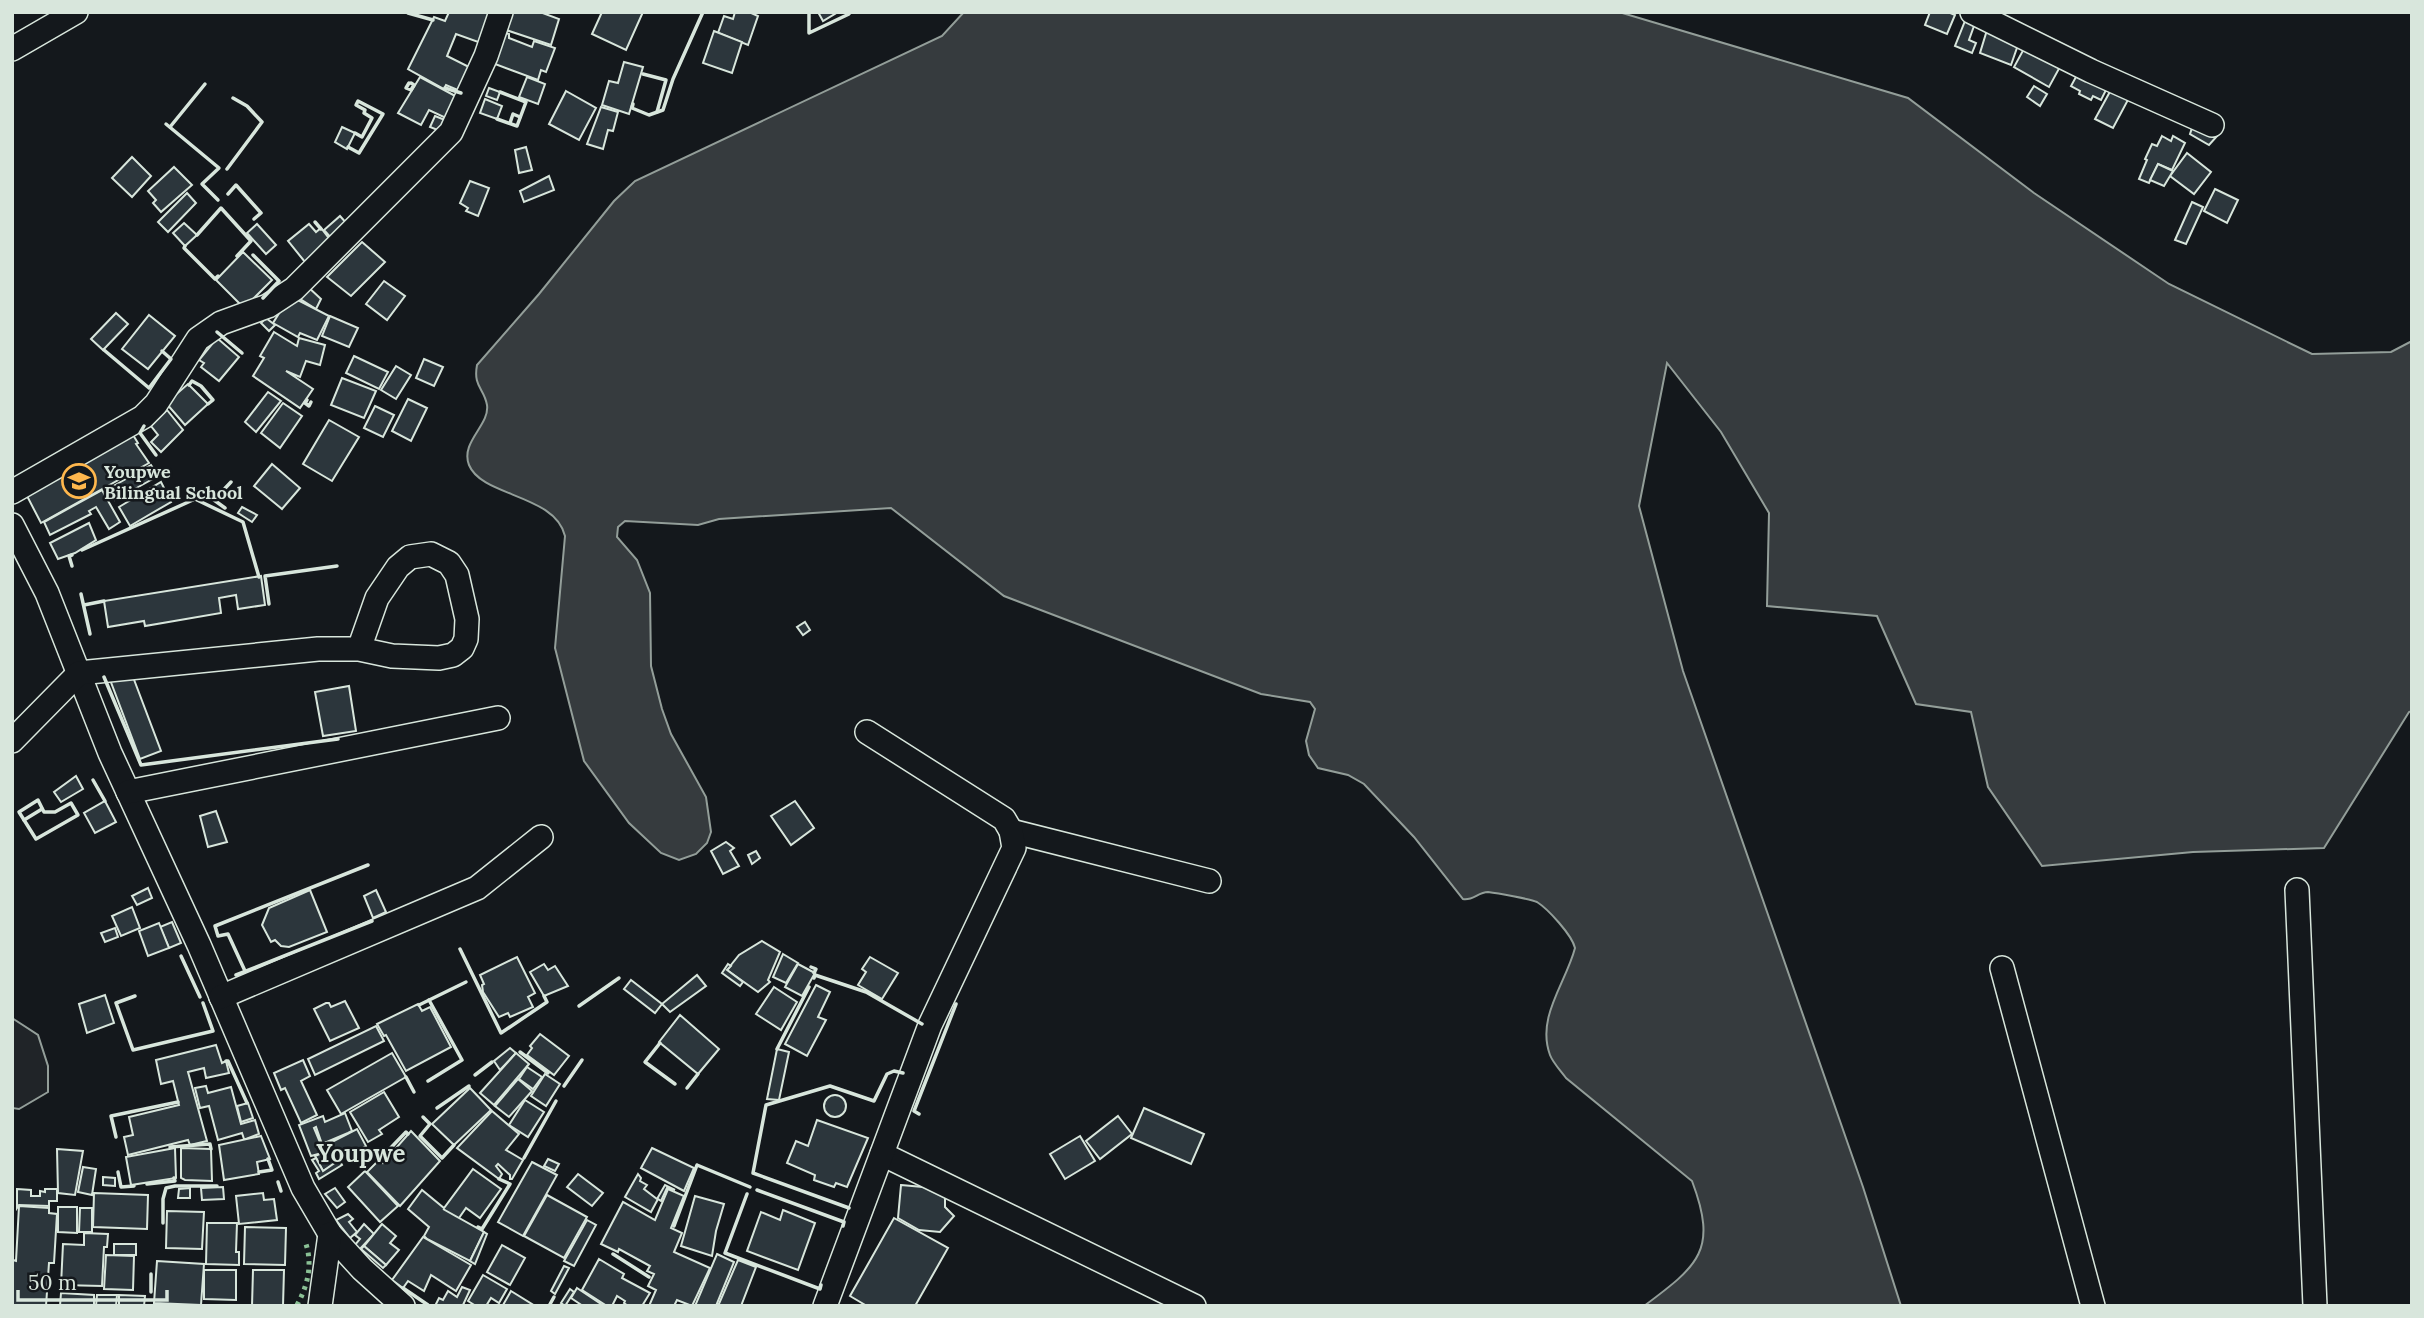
<svg xmlns="http://www.w3.org/2000/svg" width="2424" height="1318" font-family="Lora,serif">
  <style>
    .green { fill: #202428; stroke: #939e99; stroke-width: 2 }
    .water { fill: #363b3e; stroke: #939e99; stroke-width: 2 }
    .building { fill: #2c363c; stroke: #d8e6dc; stroke-width: 2 }
    .lines { fill: none; stroke-linecap: round; stroke-linejoin: round }
    .minor-casing { stroke: #d8e6dc; stroke-width: 26 }
    .minor { stroke: #14181c; stroke-width: 23 }
    .hedge { stroke: #8ac095; stroke-width: 5; stroke-dasharray: 3.5 5; stroke-linecap: butt }
    .wall { stroke: #d8e6dc; stroke-width: 3.5 }
    .labels { text-anchor: middle; dominant-baseline: central; stroke-width: 5; stroke-linejoin: round; paint-order: stroke }
    .poi-label { font-size: 18px; font-weight: bold; fill: #d8e6dc; stroke: #14181c; text-anchor: start }
    .district-label { font-size: 24px; font-weight: bold; fill: #d8e6dc; stroke: #14181c }
  </style>
  <rect width="100%" height="100%" fill="#14181c"/>
  <path class="green" d="M12,1018L38,1035L48,1066V1092L19,1109L12,1108Z"/>
  <path class="water" d="M964,12H1619L1908,98L2034,193L2169,284L2312,354L2391,352L2412,341V711L2409,712L2324,848L2193,852L2042,866L1988,787L1971,712L1916,704L1877,616L1767,606L1769,513L1721,432L1667,363L1639,506L1683,671L1863,1187L1901,1306H1644C1699,1265 1718,1250 1692,1181L1566,1078C1561,1071 1553,1063 1550,1055C1536,1017 1566,983 1575,948C1572,935 1548,909 1537,902C1531,899 1496,893 1488,892C1478,892 1473,901 1463,899L1414,837L1364,784L1348,775L1318,768L1309,755L1306,741L1315,709L1310,702L1261,694L1004,596L891,508L719,519L698,525L625,521L618,527L617,537L637,560L650,593L651,666L662,709L671,734L706,797L711,832L707,843L696,854L679,860L661,853L629,823L584,761L555,648L565,536C555,494 482,497 469,465C460,442 490,425 487,405C484,388 473,387 477,365L539,294L614,201L635,181L942,36Z"/>
  <g class="building">
    <path d="M449,12H490L481,43L456,34L447,56L471,68L460,91L446,85L444,89L408,69L434,17L445,21Z"/>
    <path d="M508,12H540L559,19L551,45L503,29Z"/>
    <path d="M602,12H643L626,50L592,34Z"/>
    <path d="M735,12H749L758,16L748,45L718,33L724,16L733,19Z"/>
    <path d="M818,12H838L823,21Z"/>
    <path d="M1930,12H1948L1955,15L1947,34L1925,25Z"/>
    <path d="M1965,21L1974,26L1969,40L1976,43L1972,53L1955,46Z"/>
    <path d="M1987,30L2019,42L2011,65L1980,53Z"/>
    <path d="M499,31L509,34V38L532,47L534,41L555,48L546,72L541,70L538,80L487,61Z"/>
    <path d="M714,31L742,42L732,73L703,63Z"/>
    <path d="M2026,45L2061,65L2049,87L2014,67Z"/>
    <path d="M624,62L643,67L629,114L602,105L609,81L618,83Z"/>
    <path d="M2077,75L2106,90L2101,100L2093,96L2091,100L2079,94L2080,91L2071,86Z"/>
    <path d="M420,77L459,98L448,119L429,110L421,125L398,113Z"/>
    <path d="M527,77L545,84L538,104L519,97Z"/>
    <path d="M2034,86L2047,94L2040,106L2027,97Z"/>
    <path d="M489,88L500,92L497,100L486,96Z"/>
    <path d="M2112,88L2129,98L2113,128L2095,119Z"/>
    <path d="M566,91L596,108L579,140L549,124Z"/>
    <path d="M485,99L502,106L497,119L480,113Z"/>
    <path d="M601,107L618,112L613,131L608,130L603,149L587,144Z"/>
    <path d="M435,116L445,120L440,131L430,127Z"/>
    <path d="M2194,122L2218,135L2209,145L2190,134Z"/>
    <path d="M342,127L355,133L347,149L335,142Z"/>
    <path d="M2162,136L2171,141L2173,136L2185,143L2172,170L2158,164L2149,183L2139,179L2147,160L2145,159L2152,144L2157,146Z"/>
    <path d="M526,147L532,170L519,173L515,150Z"/>
    <path d="M2187,153L2211,172L2194,194L2170,176Z"/>
    <path d="M132,157L151,176L132,197L112,178Z"/>
    <path d="M2158,164L2173,171L2164,186L2150,180Z"/>
    <path d="M174,167L192,185L161,212L153,203L156,200L148,191Z"/>
    <path d="M549,176L554,190L524,202L520,191Z"/>
    <path d="M470,181L489,188L478,216L466,211L468,208L460,203Z"/>
    <path d="M2215,189L2238,200L2227,223L2204,211Z"/>
    <path d="M187,193L196,203L168,232L158,222Z"/>
    <path d="M2192,202L2203,207L2186,244L2175,240Z"/>
    <path d="M340,216L348,225L332,239L324,230Z"/>
    <path d="M184,223L197,235L185,246L173,233Z"/>
    <path d="M257,224L276,245L266,254L247,233Z"/>
    <path d="M309,224L316,232L321,228L331,241L305,262L288,241Z"/>
    <path d="M362,242L385,262L351,296L327,277Z"/>
    <path d="M243,252L272,280L244,308L216,280Z"/>
    <path d="M384,281L405,296L387,320L366,304Z"/>
    <path d="M307,286L321,299L316,309L297,297Z"/>
    <path d="M290,296L329,316L317,340L300,333L298,337L273,323Z"/>
    <path d="M116,313L128,324L103,350L91,339Z"/>
    <path d="M149,315L175,336L148,369L122,349Z"/>
    <path d="M330,316L358,328L349,347L322,336Z"/>
    <path d="M266,318L275,325L269,331L261,323Z"/>
    <path d="M274,332L297,346L299,338L325,345L320,365L306,361L300,377L286,371L313,389L300,408L253,376L264,358L260,356Z"/>
    <path d="M217,338L239,357L219,381L201,367L204,363L199,360Z"/>
    <path d="M354,356L388,372L379,389L346,373Z"/>
    <path d="M424,359L443,367L434,386L416,378Z"/>
    <path d="M396,366L411,375L396,399L381,390Z"/>
    <path d="M342,378L376,391L364,418L331,405Z"/>
    <path d="M188,384L208,404L185,425L166,403Z"/>
    <path d="M268,392L281,401L256,432L245,422Z"/>
    <path d="M408,399L427,408L411,441L392,431Z"/>
    <path d="M283,403L302,416L280,448L261,433Z"/>
    <path d="M375,406L394,415L383,437L364,428Z"/>
    <path d="M167,410L183,430L161,452L151,442L158,435L151,426Z"/>
    <path d="M329,420L359,437L332,481L303,464Z"/>
    <path d="M133,435L138,443L136,444L149,463L41,523L26,494Z"/>
    <path d="M272,464L300,488L282,509L254,486Z"/>
    <path d="M151,465L158,476L115,500L108,489Z"/>
    <path d="M161,482L171,502L130,526L119,507Z"/>
    <path d="M102,490L120,522L109,529L96,507L89,511L91,514L50,535L44,522Z"/>
    <path d="M242,507L257,515L252,522L238,513Z"/>
    <path d="M89,523L96,540L75,553L58,559L50,543Z"/>
    <path d="M261,576L265,605L238,609L236,595L219,598L221,613L145,626L144,621L108,627L104,601Z"/>
    <path d="M805,622L810,630L803,635L797,627Z"/>
    <path d="M130,669L161,751L140,759L109,677Z"/>
    <path d="M349,686L356,731L323,736L315,692Z"/>
    <path d="M76,776L83,789L61,802L54,792Z"/>
    <path d="M105,801L116,822L95,833L84,813Z"/>
    <path d="M795,801L814,828L791,845L771,816Z"/>
    <path d="M216,811L227,842L208,847L200,816Z"/>
    <path d="M726,842L734,848L730,851L739,866L723,874L711,851Z"/>
    <path d="M756,851L760,858L752,864L748,855Z"/>
    <path d="M148,888L152,898L137,905L132,896Z"/>
    <path d="M310,890L327,932L289,947L281,946L275,940L271,942L262,925L269,908Z"/>
    <path d="M376,890L386,912L373,918L364,896Z"/>
    <path d="M132,907L140,928L121,936L112,916Z"/>
    <path d="M172,922L181,943L169,948L160,927Z"/>
    <path d="M159,923L169,948L148,956L139,931Z"/>
    <path d="M115,928L118,937L105,942L101,933Z"/>
    <path d="M762,941L780,952L768,980L770,982L758,992L727,970L739,955Z"/>
    <path d="M783,954L798,963L786,983L773,977Z"/>
    <path d="M517,957L535,993L528,997L533,1007L510,1017L508,1013L499,1017L483,992L482,985L484,984L480,975Z"/>
    <path d="M870,957L898,973L882,999L858,985L866,972L862,969Z"/>
    <path d="M544,964L548,970L555,966L568,986L544,996L530,972Z"/>
    <path d="M728,964L731,966L727,970L743,982L740,986L722,973Z"/>
    <path d="M798,964L815,973L802,996L785,987Z"/>
    <path d="M697,975L706,986L670,1012L662,1004Z"/>
    <path d="M631,980L662,1004L655,1013L624,989Z"/>
    <path d="M816,985L830,992L818,1017L826,1020L807,1056L785,1044Z"/>
    <path d="M774,987L797,1002L781,1030L756,1014Z"/>
    <path d="M105,995L114,1023L87,1033L79,1004Z"/>
    <path d="M345,1001L359,1028L330,1041L314,1009L326,1003H329L331,1007Z"/>
    <path d="M418,1004L422,1011L430,1007L451,1047L406,1071L386,1035L384,1036L377,1024Z"/>
    <path d="M680,1015L719,1049L698,1074L659,1042Z"/>
    <path d="M376,1026L384,1041L315,1075L308,1059Z"/>
    <path d="M540,1034L569,1056L554,1075L527,1055L532,1048L530,1046Z"/>
    <path d="M216,1045L222,1063L226,1061L229,1073L206,1078L204,1068L188,1072L207,1141L190,1145L188,1140L128,1155L124,1137L133,1135L129,1117L179,1105L173,1081L161,1084L156,1060Z"/>
    <path d="M510,1048L516,1053L500,1070L494,1061Z"/>
    <path d="M777,1049L789,1052L779,1100L767,1099Z"/>
    <path d="M392,1053L406,1077L341,1114L327,1090Z"/>
    <path d="M516,1053L529,1064L494,1105L480,1093Z"/>
    <path d="M303,1060L310,1076L301,1081L317,1115L301,1123L285,1088L281,1090L274,1073Z"/>
    <path d="M527,1067L542,1077L533,1089L519,1079Z"/>
    <path d="M545,1074L560,1084L546,1106L531,1096Z"/>
    <path d="M518,1079L532,1091L509,1117L495,1106Z"/>
    <path d="M206,1086L208,1093L231,1087L241,1124L255,1120L259,1134L246,1139H244L242,1133L218,1140L209,1106L200,1108L195,1088Z"/>
    <path d="M470,1088L491,1110L454,1145L432,1124Z"/>
    <path d="M384,1092L399,1117L379,1130L382,1134L368,1142L350,1112Z"/>
    <circle cx="835" cy="1106" r="11"/>
    <path d="M525,1100L544,1112L528,1137L509,1125Z"/>
    <path d="M248,1103L253,1118L241,1122L237,1106Z"/>
    <path d="M1144,1108L1204,1134L1191,1164L1131,1138Z"/>
    <path d="M492,1111L519,1134L506,1150L523,1160L512,1179H510V1175L498,1164L496,1166L502,1174L499,1179L457,1148Z"/>
    <path d="M345,1113L352,1131L348,1133L322,1144L316,1127L314,1128L322,1147L357,1129L366,1146L323,1171L315,1156L322,1153L311,1156L299,1125L323,1116L325,1122Z"/>
    <path d="M1118,1116L1132,1134L1100,1159L1086,1141Z"/>
    <path d="M817,1120L868,1138L847,1187L836,1183L834,1187L814,1180L815,1175L787,1163L796,1141L808,1146Z"/>
    <path d="M411,1131L440,1161L400,1206L367,1172L380,1159L383,1163Z"/>
    <path d="M261,1136L270,1159L257,1162L259,1174L224,1180L219,1145Z"/>
    <path d="M1080,1136L1095,1161L1065,1179L1050,1154Z"/>
    <path d="M175,1148L176,1178L131,1185L126,1157Z"/>
    <path d="M181,1148L211,1149L212,1181L185,1180L181,1178Z"/>
    <path d="M652,1148L694,1168L684,1191L641,1168Z"/>
    <path d="M57,1149L83,1151L75,1195L58,1193Z"/>
    <path d="M316,1158L323,1171L339,1160L342,1165L319,1179L316,1173L319,1171L312,1160Z"/>
    <path d="M548,1159L559,1164L555,1171L544,1166Z"/>
    <path d="M532,1162L557,1175L523,1236L498,1222Z"/>
    <path d="M83,1167L96,1169L92,1195L78,1192Z"/>
    <path d="M473,1169L501,1189L480,1218L466,1208L459,1218L443,1209L484,1232L470,1261L427,1239L424,1236L429,1227L408,1209L422,1190L444,1208Z"/>
    <path d="M365,1171L398,1206L380,1222L348,1187Z"/>
    <path d="M578,1174L603,1193L592,1206L567,1187Z"/>
    <path d="M638,1174L641,1178L640,1181L647,1185L644,1189L657,1199L665,1185L675,1190L667,1188L661,1201L658,1199L651,1212L625,1197Z"/>
    <path d="M103,1177L115,1178V1186L103,1185Z"/>
    <path d="M901,1185L945,1189V1207L954,1216L940,1232L919,1230L898,1218Z"/>
    <path d="M223,1187L224,1199L202,1200L201,1188Z"/>
    <path d="M190,1188V1198H178L179,1189Z"/>
    <path d="M335,1188L345,1202L337,1208L325,1194Z"/>
    <path d="M17,1189L31,1190V1196H40V1191L45,1192V1189H57V1201H49V1206L19,1205L17,1208Z"/>
    <path d="M668,1189L684,1196L671,1228L682,1233L674,1252L710,1268L692,1306L677,1300L674,1306H649L656,1290L648,1286L654,1274L647,1271L650,1266L619,1249L618,1252L601,1244L623,1202L655,1220Z"/>
    <path d="M94,1193L148,1195L147,1229L93,1227Z"/>
    <path d="M263,1193L264,1200L274,1199L277,1220L239,1224L236,1196Z"/>
    <path d="M547,1195L587,1217L564,1258L524,1236Z"/>
    <path d="M695,1196L724,1204L716,1231L712,1256L681,1246Z"/>
    <path d="M19,1206L49,1208V1213L57,1214L54,1263H49L46,1306H12L13,1260L16,1261Z"/>
    <path d="M58,1207H77V1233L58,1232Z"/>
    <path d="M80,1208H92V1232H79Z"/>
    <path d="M783,1210L815,1223L798,1270L747,1251L761,1212L780,1220Z"/>
    <path d="M167,1211L204,1212L202,1249L166,1248Z"/>
    <path d="M348,1214L353,1219L349,1222L357,1232L350,1238L336,1220Z"/>
    <path d="M894,1218L948,1248L915,1306H867L850,1296Z"/>
    <path d="M587,1220L596,1225L574,1266L564,1261Z"/>
    <path d="M207,1223H237L236,1252H239V1265L206,1264Z"/>
    <path d="M364,1224L374,1234L359,1250L354,1246L360,1239L355,1235Z"/>
    <path d="M382,1224L396,1236L390,1243L399,1250L386,1265L364,1246Z"/>
    <path d="M245,1227L286,1228L285,1265L244,1264Z"/>
    <path d="M484,1232L487,1234L475,1264L470,1261Z"/>
    <path d="M84,1233L108,1234L107,1247H104L102,1286L61,1285L63,1244L84,1245Z"/>
    <path d="M423,1237L471,1265L456,1291L431,1275L424,1291L408,1281L403,1288L392,1280Z"/>
    <rect x="114" y="1244" width="22" height="11"/>
    <path d="M502,1245L525,1258L510,1285L487,1272Z"/>
    <path d="M364,1246L386,1265L383,1268L361,1249Z"/>
    <path d="M717,1254L734,1262L716,1306H695Z"/>
    <path d="M106,1255L134,1256L133,1290L104,1289Z"/>
    <path d="M599,1259L624,1274L622,1278L650,1293L642,1306H628L624,1303L625,1301L617,1296L612,1306H607L582,1290Z"/>
    <path d="M738,1260L756,1267L741,1306H718Z"/>
    <path d="M157,1261L204,1264L201,1305L154,1303Z"/>
    <path d="M564,1266L569,1268L555,1294L551,1291Z"/>
    <path d="M204,1270H236V1300L204,1299Z"/>
    <path d="M253,1270H284L283,1306H252Z"/>
    <path d="M483,1275L507,1289L499,1303L491,1298L486,1306H476L468,1301Z"/>
    <path d="M462,1287L470,1290L463,1305L435,1306L439,1298L443,1300L448,1291L457,1297Z"/>
    <path d="M577,1288L604,1306H583L571,1298Z"/>
    <path d="M570,1289L574,1292L565,1306L561,1303Z"/>
    <path d="M511,1291L535,1306L503,1305Z"/>
    <path d="M61,1293L94,1295V1306H60Z"/>
    <path d="M97,1295H117L116,1306H96Z"/>
    <path d="M119,1295L145,1296L144,1306H119Z"/>
  </g>
  <g class="lines">
    <g class="minor-casing">
      <g id="minor">
        <path d="M1972,12L2091,71L2212,125"/>
        <path d="M12,49L76,12"/>
        <path d="M12,492L143,417L156,404L198,339L221,323L268,306L294,289L451,132L486,56L501,12"/>
        <path d="M12,525L47,593L110,753L199,945L303,1188L330,1234L362,1269L403,1306"/>
        <path d="M12,741L79,673L318,649H359L392,656L439,658L453,655L462,648L466,639L467,619L457,575L449,563L431,554L410,557L398,567L377,598L359,649"/>
        <path d="M128,792L498,718"/>
        <path d="M1011,831L1209,881"/>
        <path d="M2297,890L2315,1306"/>
        <path d="M2002,968L2093,1306"/>
        <path d="M221,997L477,888L541,837"/>
        <path d="M882,1154L1194,1306"/>
        <path d="M320,1306L330,1234"/>
        <path d="M825,1306L930,1025L1014,848L1011,831L1004,819L867,732"/>
      </g>
    </g>
    <use href="#minor" class="minor"/>
    <path class="hedge" d="M297,1305C307,1287 313,1266 306,1244"/>
    <g class="wall">
      <path d="M809,12V33L849,14"/>
      <path d="M408,13L433,20"/>
      <path d="M643,74L666,80L657,112"/>
      <path d="M409,83L406,88L411,90L414,85L411,83"/>
      <path d="M445,88L461,93"/>
      <path d="M633,104L632,108L649,115L663,110L673,79L703,12"/>
      <path d="M497,119L517,126L526,102L500,92"/>
      <path d="M510,123L513,114L520,117"/>
      <path d="M166,124L219,168L202,184L218,200"/>
      <path d="M170,127L205,84"/>
      <path d="M348,147L359,153L383,114L358,101L356,105L365,110L364,113L372,118L362,137L355,133"/>
      <path d="M227,169L262,122L247,106L233,98"/>
      <path d="M228,194L236,185L261,213L254,219"/>
      <path d="M315,222L321,229"/>
      <path d="M197,235L221,208L251,241L237,256"/>
      <path d="M185,246L184,248L215,279L218,276"/>
      <path d="M253,255L279,281L263,298"/>
      <path d="M217,332L242,353"/>
      <path d="M104,350L149,388L171,359L162,351"/>
      <path d="M189,385L192,381L201,386L213,400L208,404"/>
      <path d="M307,400L305,403L309,406L311,402"/>
      <path d="M144,426L140,433L156,455"/>
      <path d="M225,508L214,500L231,482"/>
      <path d="M82,550L195,499L243,522L259,577"/>
      <path d="M72,555L69,556L72,566"/>
      <path d="M81,594L90,634"/>
      <path d="M269,604L265,576L337,566"/>
      <path d="M84,605L104,601"/>
      <path d="M104,677L141,765L338,739"/>
      <path d="M93,780L105,801"/>
      <path d="M38,800L44,812H55L71,803L78,815L36,839L19,812Z"/>
      <path d="M24,820L42,809"/>
      <path d="M460,949L501,1033L547,1002L544,996"/>
      <path d="M181,956L200,997"/>
      <path d="M811,967L816,969L814,973"/>
      <path d="M245,971L228,934L218,936L215,926L368,865"/>
      <path d="M236,975L372,921"/>
      <path d="M814,978L815,975L866,992L922,1024"/>
      <path d="M135,996L116,1003L133,1050L213,1031L203,1003"/>
      <path d="M419,1005L466,982"/>
      <path d="M579,1006L619,978"/>
      <path d="M660,1043L645,1062L675,1084"/>
      <path d="M777,1049L809,987"/>
      <path d="M520,1052L548,1073"/>
      <path d="M226,1061H228L247,1103"/>
      <path d="M475,1075L492,1062"/>
      <path d="M406,1077L414,1092"/>
      <path d="M428,1081L462,1060L429,1000"/>
      <path d="M564,1086L582,1060"/>
      <path d="M687,1088L698,1074"/>
      <path d="M437,1108L469,1086"/>
      <path d="M919,1114L914,1111L956,1004"/>
      <path d="M423,1117L430,1124L420,1136L442,1158L454,1145"/>
      <path d="M116,1137L111,1116L178,1102"/>
      <path d="M170,1147L210,1144L211,1149"/>
      <path d="M524,1158L556,1101"/>
      <path d="M380,1159L406,1132L408,1134"/>
      <path d="M118,1172L121,1187L134,1186"/>
      <path d="M259,1172L272,1170L268,1159"/>
      <path d="M278,1182L281,1191"/>
      <path d="M147,1184L175,1181L174,1178"/>
      <path d="M757,1190L844,1222L843,1226"/>
      <path d="M747,1194L725,1253L820,1289L821,1285"/>
      <path d="M849,1208L753,1173L766,1105L830,1086L874,1101L887,1074L894,1071L903,1073"/>
      <path d="M163,1223V1199L166,1188L175,1186H217"/>
      <path d="M674,1226L697,1165L750,1187"/>
      <path d="M478,1227L482,1229L510,1184L499,1179"/>
      <path d="M613,1254L649,1277"/>
      <path d="M403,1288L428,1305"/>
      <path d="M151,1292V1274"/>
      <path d="M549,1306L554,1297"/>
    </g>
  </g>
  <defs>
    <g id="school-ring" transform="scale(1.75)"><circle r="9.5" fill="#14181c" stroke="#ffb74d" stroke-width="1.5"/><path d="M0-5L7-2L0 1L-7-2ZM-4 1L0 2.5L4 1V4Q0 6-4 4Z" fill="#ffb74d"/></g>
  </defs>
  <g fill-rule="evenodd">
    <use href="#school-ring" x="79" y="481"/>
  </g>
  <g class="labels">
    <g class="poi-label">
      <text x="104" y="471">Youpwe<tspan x="104" dy="21">Bilingual School</tspan></text>
    </g>
    <g class="district-label">
      <text x="361" y="1153">Youpwe</text>
    </g>
  </g>
  <rect width="2424" height="1318" fill="none" stroke="#d8e6dc" stroke-width="28"/>
  <path d="M18 1290v10h149v-10" fill="none" stroke="#d8e6dc" stroke-width="3.5"/>
  <text x="28" y="1290" font-size="21" fill="#d8e6dc" stroke="#14181c" stroke-width="5" paint-order="stroke">50 m</text>
</svg>
